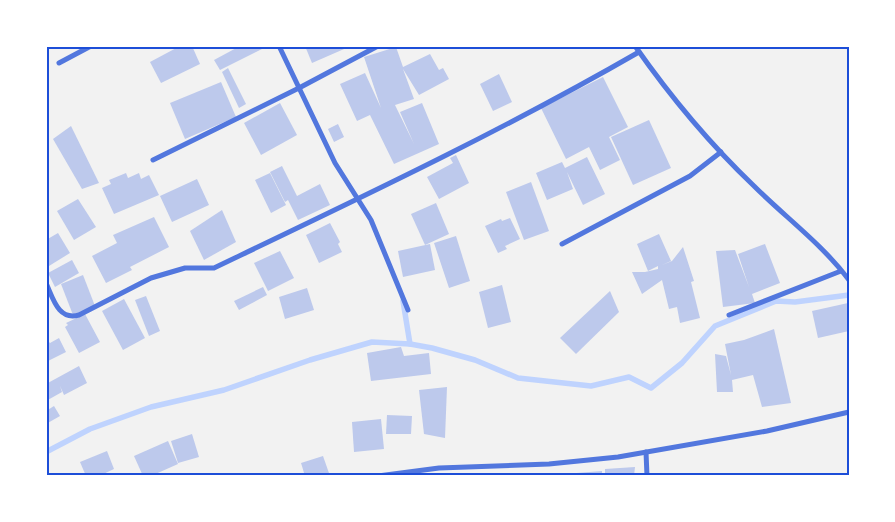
<svg xmlns="http://www.w3.org/2000/svg" width="895" height="522" font-family="'Fira Sans Condensed',sans-serif">
  <style>
    .lines { fill: none; stroke-linecap: round; stroke-linejoin: round }
    .stream { stroke: #bfd3fe; stroke-width: 5.5 }
    .building { fill: #bdc9ec }
    .minor { stroke: #5277de; stroke-width: 5 }
    .neatline { fill: none; stroke: #1d4ed8; stroke-width: 2 }
  </style>
  <rect width="100%" height="100%" fill="#f2f2f2"/>
  <g class="lines">
    <g class="stream">
      <path d="M403,301L410,344"/>
      <path d="M46,452L90,429L151,407L224,390L310,360L372,342L410,344L432,348L475,360L518,378L591,386L629,377L651,388L682,363L715,326L776,301L795,302L849,295"/>
    </g>
  </g>
  <g class="building">
    <path d="M180,46H192L200,64L161,83L150,62Z"/>
    <path d="M240,46H268L220,70L214,60Z"/>
    <path d="M305,46H351L312,63Z"/>
    <path d="M396,47L403,67L430,54L439,70L443,68L449,79L419,95L403,69L414,99L395,105L414,144L400,112L422,103L439,144L394,164L370,115L357,121L340,84L365,73L381,108L364,57Z"/>
    <path d="M228,68L246,104L239,108L222,72Z"/>
    <path d="M499,74L512,102L493,111L480,84Z"/>
    <path d="M603,77L628,127L609,137L620,160L600,170L589,147L566,159L541,108Z"/>
    <path d="M221,82L236,117L185,139L170,103Z"/>
    <path d="M280,103L297,135L261,155L244,123Z"/>
    <path d="M649,120L671,168L633,185L611,137Z"/>
    <path d="M338,124L344,137L334,142L328,129Z"/>
    <path d="M71,126L99,183L82,189L53,139Z"/>
    <path d="M456,155L469,183L439,199L427,177L453,163L450,158Z"/>
    <path d="M587,157L605,194L583,205L567,172L573,189L547,200L536,173L562,162L565,168Z"/>
    <path d="M282,166L297,196L320,184L330,205L298,220L288,200L285,202L270,172Z"/>
    <path d="M126,173L128,178L139,173L141,179L149,175L159,195L114,214L102,188L111,184L109,180Z"/>
    <path d="M270,173L286,205L271,213L255,180Z"/>
    <path d="M197,179L209,205L172,222L160,196Z"/>
    <path d="M531,182L549,231L524,240L506,192Z"/>
    <path d="M78,199L96,227L74,240L57,211Z"/>
    <path d="M436,203L449,234L425,245L411,214Z"/>
    <path d="M222,210L236,242L204,260L190,231Z"/>
    <path d="M154,217L169,247L130,267L132,270L106,283L92,256L117,243L113,235Z"/>
    <path d="M510,218L520,239L505,246L507,249L498,253L485,226L501,219L502,221Z"/>
    <path d="M330,223L340,242L338,244L342,252L319,263L306,235Z"/>
    <path d="M58,233L70,253L49,266L46,262V240Z"/>
    <path d="M659,234L671,261L662,265L672,261L683,247L694,281L691,282L700,318L680,323L677,307L669,309L662,280L642,294L632,272H645L658,269V266L648,271L637,244Z"/>
    <path d="M456,236L470,281L449,288L434,243Z"/>
    <path d="M430,244L435,270L403,277L398,251Z"/>
    <path d="M765,244L780,283L752,294L755,303L723,307L716,251L735,250L749,287L738,254Z"/>
    <path d="M280,251L294,278L268,291L254,263Z"/>
    <path d="M72,260L79,273L55,287L48,273Z"/>
    <path d="M83,275L95,306L73,315L61,284Z"/>
    <path d="M502,285L511,322L488,328L479,292Z"/>
    <path d="M263,287L267,295L239,310L234,301Z"/>
    <path d="M307,288L314,310L285,319L279,297Z"/>
    <path d="M610,291L619,312L576,354L560,338Z"/>
    <path d="M146,296L160,331L149,336L135,300Z"/>
    <path d="M124,299L145,338L123,350L102,311Z"/>
    <path d="M848,303L849,331L818,338L812,311Z"/>
    <path d="M85,314L100,342L79,353L65,327L68,325L66,323Z"/>
    <path d="M774,329L791,403L762,407L753,375L732,380L733,392H717L715,354L726,356L731,375L725,344L744,340Z"/>
    <path d="M59,338L66,352L46,362V342L48,341L50,343Z"/>
    <path d="M401,347L404,356L429,353L431,374L371,381L367,353Z"/>
    <path d="M79,366L87,383L64,395L60,386L62,392L46,401V384Z"/>
    <path d="M447,387L445,438L424,434L419,390Z"/>
    <path d="M54,406L60,416L46,424V411Z"/>
    <path d="M387,415L412,416L411,434H386Z"/>
    <path d="M381,419L384,449L354,452L352,422Z"/>
    <path d="M192,434L199,457L178,463L171,441Z"/>
    <path d="M168,441L178,464L151,476H143L134,456Z"/>
    <path d="M107,451L114,469L99,476H86L80,462Z"/>
    <path d="M323,456L330,476H305L301,463Z"/>
    <path d="M635,467L634,476H564V474L602,471V473H605V469Z"/>
  </g>
  <g class="lines">
    <g class="minor">
      <path d="M279,46L335,163L371,220L408,310"/>
      <path d="M635,46C670,96 710,144 754,186C785,217 822,244 849,280"/>
      <path d="M59,63L91,46"/>
      <path d="M153,160L299,88L378,46"/>
      <path d="M562,244L690,176L721,152"/>
      <path d="M46,283C53,298 58,321 79,315L151,278L185,268H214C358,199 502,131 639,52"/>
      <path d="M729,315L841,271"/>
      <path d="M646,452L647,476"/>
      <path d="M378,476L439,468L549,464L618,457L767,431L849,412"/>
    </g>
  </g>
  <rect width="895" height="522" fill="none" stroke="#ffffff" stroke-width="95"/>
  <rect x="48" y="48" width="800" height="426" class="neatline"/>
</svg>
